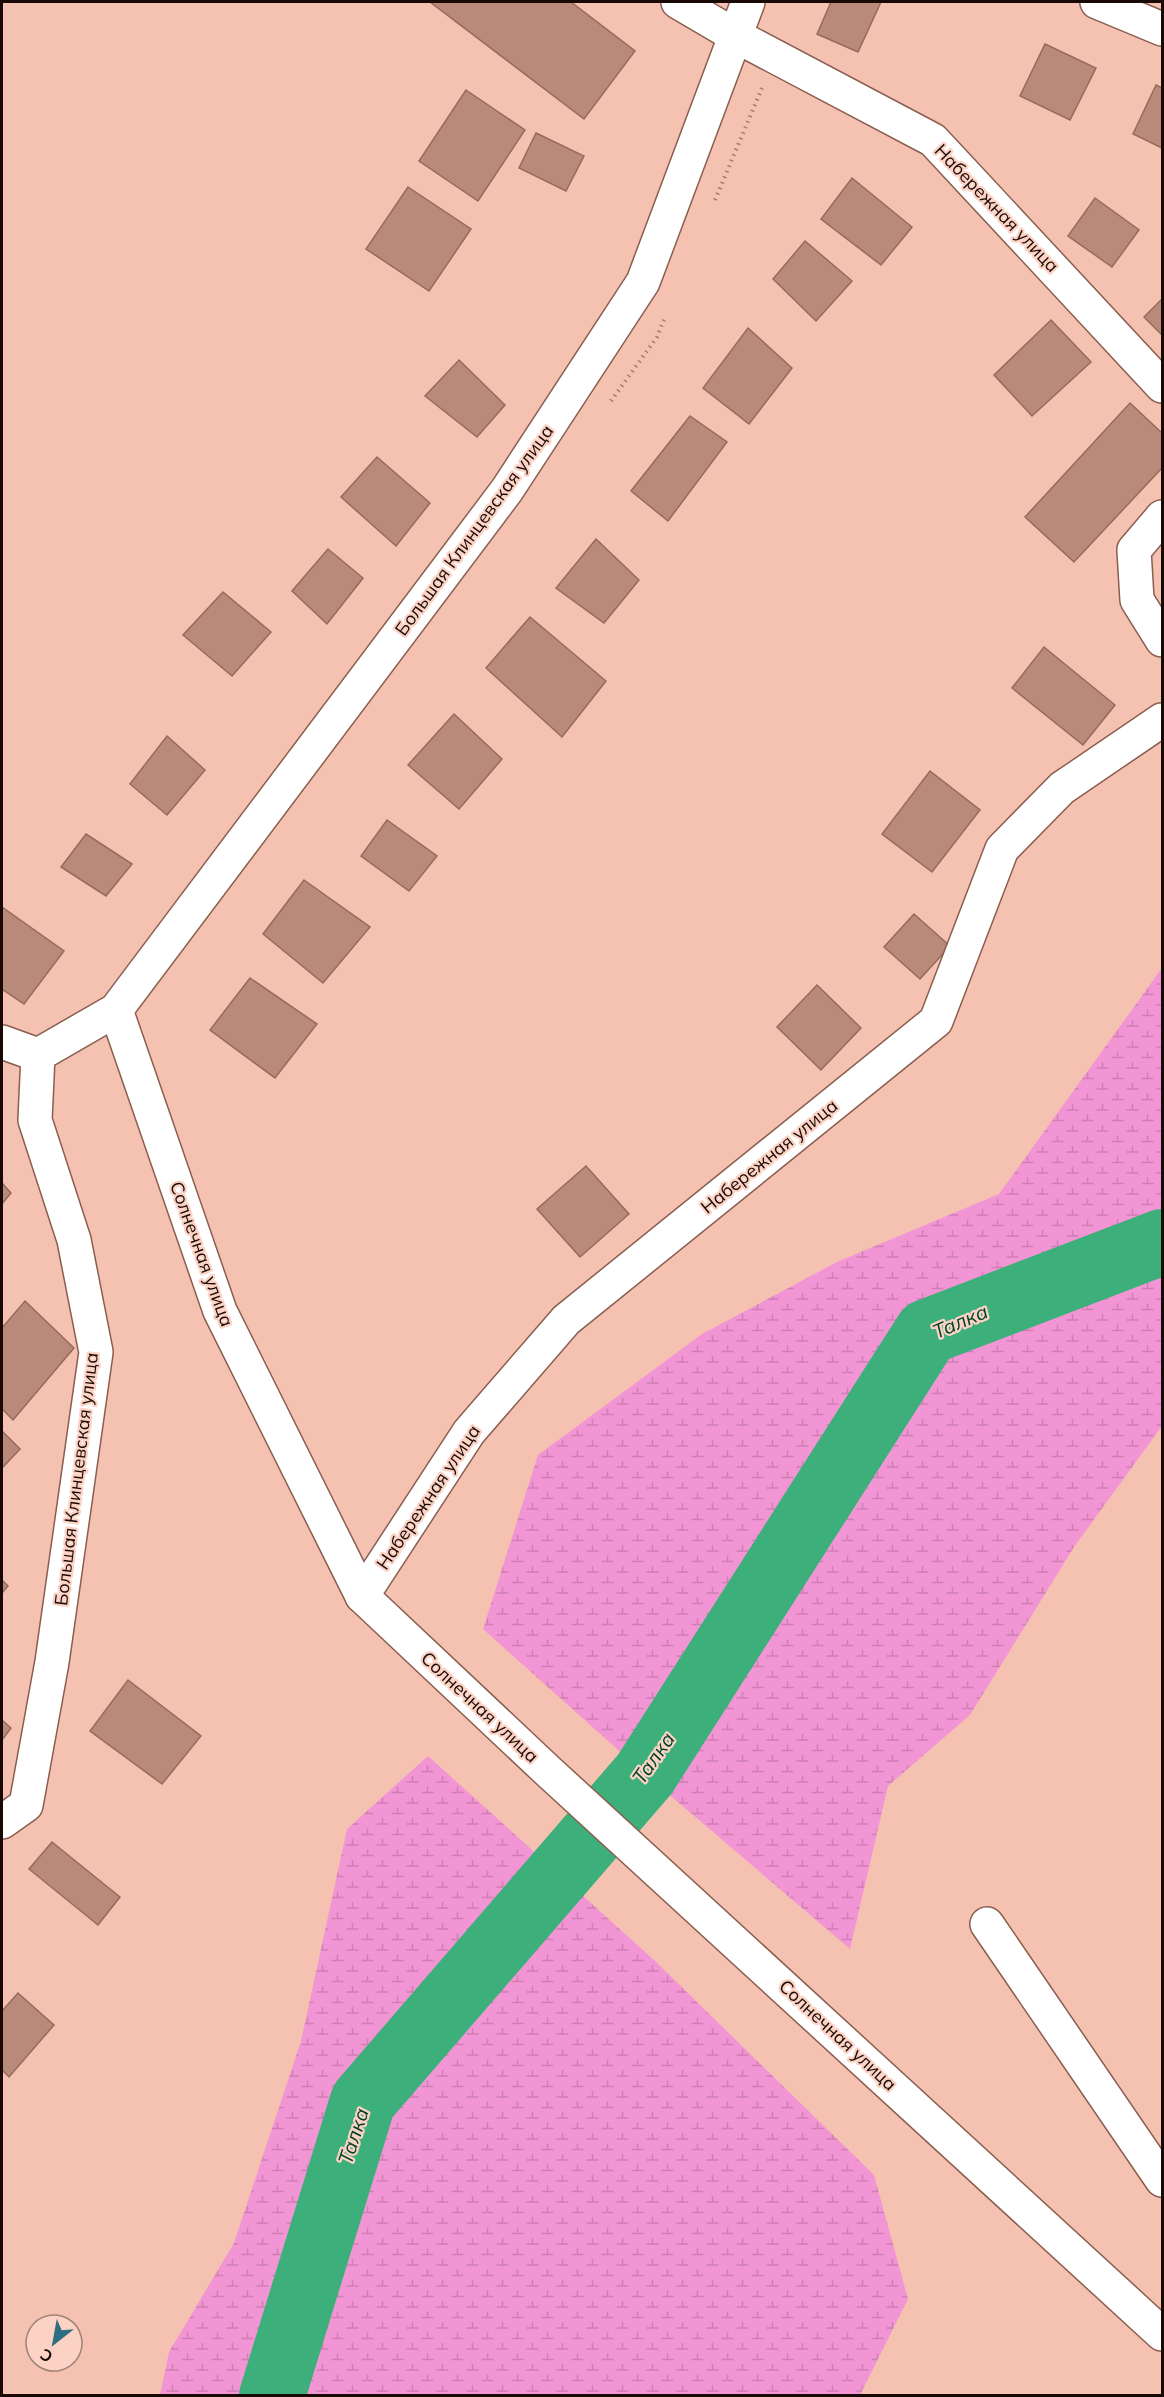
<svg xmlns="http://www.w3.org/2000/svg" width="1164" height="2397" font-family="Mulish,sans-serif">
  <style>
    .wetland { fill: url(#wetland-marsh) }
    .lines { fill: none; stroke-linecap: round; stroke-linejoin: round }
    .river { stroke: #3daf7b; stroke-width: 66 }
    .building { fill: #b98979; stroke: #976a5b; stroke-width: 1.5 }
    .minor-casing { stroke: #8a5e4f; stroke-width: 36 }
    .path { stroke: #a37d70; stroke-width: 4; stroke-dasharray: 1.5 4.5; stroke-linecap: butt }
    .minor { stroke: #fff; stroke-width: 33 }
    .labels { text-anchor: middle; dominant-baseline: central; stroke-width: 4.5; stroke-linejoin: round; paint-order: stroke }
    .street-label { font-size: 18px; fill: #190904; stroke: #fbd2c4 }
    .water-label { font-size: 20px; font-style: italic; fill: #004228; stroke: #fbd2c4 }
  </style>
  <defs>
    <pattern id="wetland-marsh" width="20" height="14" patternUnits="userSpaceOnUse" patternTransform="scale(1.5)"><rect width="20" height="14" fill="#f295d4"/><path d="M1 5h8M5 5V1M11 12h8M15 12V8" fill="none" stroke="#cf7fb4"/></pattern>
  </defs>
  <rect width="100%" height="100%" fill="#f5c2b1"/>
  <g class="wetland">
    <path d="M1162,968V1426L1074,1547L970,1715L888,1786L850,1949L645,1774L483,1629L538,1455L702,1334L837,1262L999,1194Z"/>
    <path d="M428,1756L654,1960L874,2175L908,2299L860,2395H160L169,2352L234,2243L301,2041L347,1829Z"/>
  </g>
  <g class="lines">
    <path class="river" d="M272,2396L363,2101L645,1774L927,1332L1162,1242"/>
  </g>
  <g class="building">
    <path d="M430,2H571L635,51L584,119Z"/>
    <path d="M831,2H881L858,52L817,34Z"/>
    <path d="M1045,44L1096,68L1070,120L1020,96Z"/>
    <path d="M1156,85L1162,88V148L1133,134Z"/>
    <path d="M466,90L525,130L478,201L419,161Z"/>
    <path d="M536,133L584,156L566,191L519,168Z"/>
    <path d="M852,178L912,227L881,265L821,219Z"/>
    <path d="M408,187L471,229L429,291L366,249Z"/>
    <path d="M1095,198L1139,230L1112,267L1068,236Z"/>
    <path d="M805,241L852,281L816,321L773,279Z"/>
    <path d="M1162,299V335L1144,317Z"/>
    <path d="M1051,320L1091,362L1032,416L994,375Z"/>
    <path d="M748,328L792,368L749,424L703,388Z"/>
    <path d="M459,360L505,405L477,437L425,396Z"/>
    <path d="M1130,403L1162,433V468L1074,562L1025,517Z"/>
    <path d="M690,416L727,442L668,521L631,491Z"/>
    <path d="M377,457L430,503L396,546L341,497Z"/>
    <path d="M596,539L639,580L604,623L556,588Z"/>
    <path d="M328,549L363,578L327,624L292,591Z"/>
    <path d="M223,592L271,632L232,676L183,635Z"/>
    <path d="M530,617L606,681L562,737L486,668Z"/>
    <path d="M1044,647L1115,705L1083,745L1012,688Z"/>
    <path d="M454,714L502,759L459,809L408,765Z"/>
    <path d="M167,736L205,770L167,815L130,784Z"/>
    <path d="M930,771L980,810L932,872L882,834Z"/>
    <path d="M387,820L437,856L409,891L361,856Z"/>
    <path d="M86,834L132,864L106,896L61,867Z"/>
    <path d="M304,880L370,927L323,983L263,934Z"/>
    <path d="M2,907L64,951L24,1004L2,989Z"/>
    <path d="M914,914L950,946L920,979L884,947Z"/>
    <path d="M250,978L317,1024L275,1078L210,1030Z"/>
    <path d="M817,985L861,1028L821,1070L777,1027Z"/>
    <path d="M586,1166L629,1214L580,1257L537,1209Z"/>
    <path d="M2,1183L11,1193L2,1204Z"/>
    <path d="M25,1301L74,1348L13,1420L2,1409V1328Z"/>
    <path d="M2,1431L20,1449L2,1468Z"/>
    <path d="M2,1580L8,1586L2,1593Z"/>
    <path d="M128,1680L201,1736L162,1784L90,1731Z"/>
    <path d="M2,1720L11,1728L2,1740Z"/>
    <path d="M52,1842L120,1897L98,1925L29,1869Z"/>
    <path d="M18,1993L54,2025L9,2077L2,2070V2011Z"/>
  </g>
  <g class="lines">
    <g class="minor-casing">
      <g id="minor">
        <path d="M678,2L736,36L933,140L1162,386"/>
        <path d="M1097,2L1162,29"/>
        <path d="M1162,517L1134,550L1137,600L1162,640"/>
        <path d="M116,1010L220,1311L362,1596L549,1772L1162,2334"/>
        <path d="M2,1042L38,1055L116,1010L507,490L643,282L748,2"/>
        <path d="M362,1596L469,1432L566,1320L936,1021L1002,849L1062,788L1162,720"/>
        <path d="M2,1822L26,1805L52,1662L96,1352L74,1240L35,1120L38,1055"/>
        <path d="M987,1924L1162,2180"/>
      </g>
    </g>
    <g class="path">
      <path d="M715,200L762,88"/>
      <path d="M611,401L657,337L665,317"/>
    </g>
    <use href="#minor" class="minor"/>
  </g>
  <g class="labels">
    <g class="street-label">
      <text transform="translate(997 208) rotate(46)">Набережная улица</text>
      <text transform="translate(474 530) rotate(-54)">Большая Клинцевская улица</text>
      <text transform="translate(769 1156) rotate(-39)">Набережная улица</text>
      <text transform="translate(202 1254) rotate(70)">Солнечная улица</text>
      <text transform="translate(76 1479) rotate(-83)">Большая Клинцевская улица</text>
      <text transform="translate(428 1497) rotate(-56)">Набережная улица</text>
      <text transform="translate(480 1707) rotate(43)">Солнечная улица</text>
      <text transform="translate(838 2035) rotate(43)">Солнечная улица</text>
    </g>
    <g class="water-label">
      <text transform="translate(960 1321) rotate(-23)">Талка</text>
      <text transform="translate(653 1758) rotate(-55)">Талка</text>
      <text transform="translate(353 2136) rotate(-72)">Талка</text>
    </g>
  </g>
  <rect width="1164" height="2397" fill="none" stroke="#190904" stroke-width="6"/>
  <g transform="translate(54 2343) rotate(211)"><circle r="28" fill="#fbd2c4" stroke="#a18277" stroke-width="1.5"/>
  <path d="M0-4.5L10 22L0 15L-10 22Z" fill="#2d6e81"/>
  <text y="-9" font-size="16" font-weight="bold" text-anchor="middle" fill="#190904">С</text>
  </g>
</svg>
